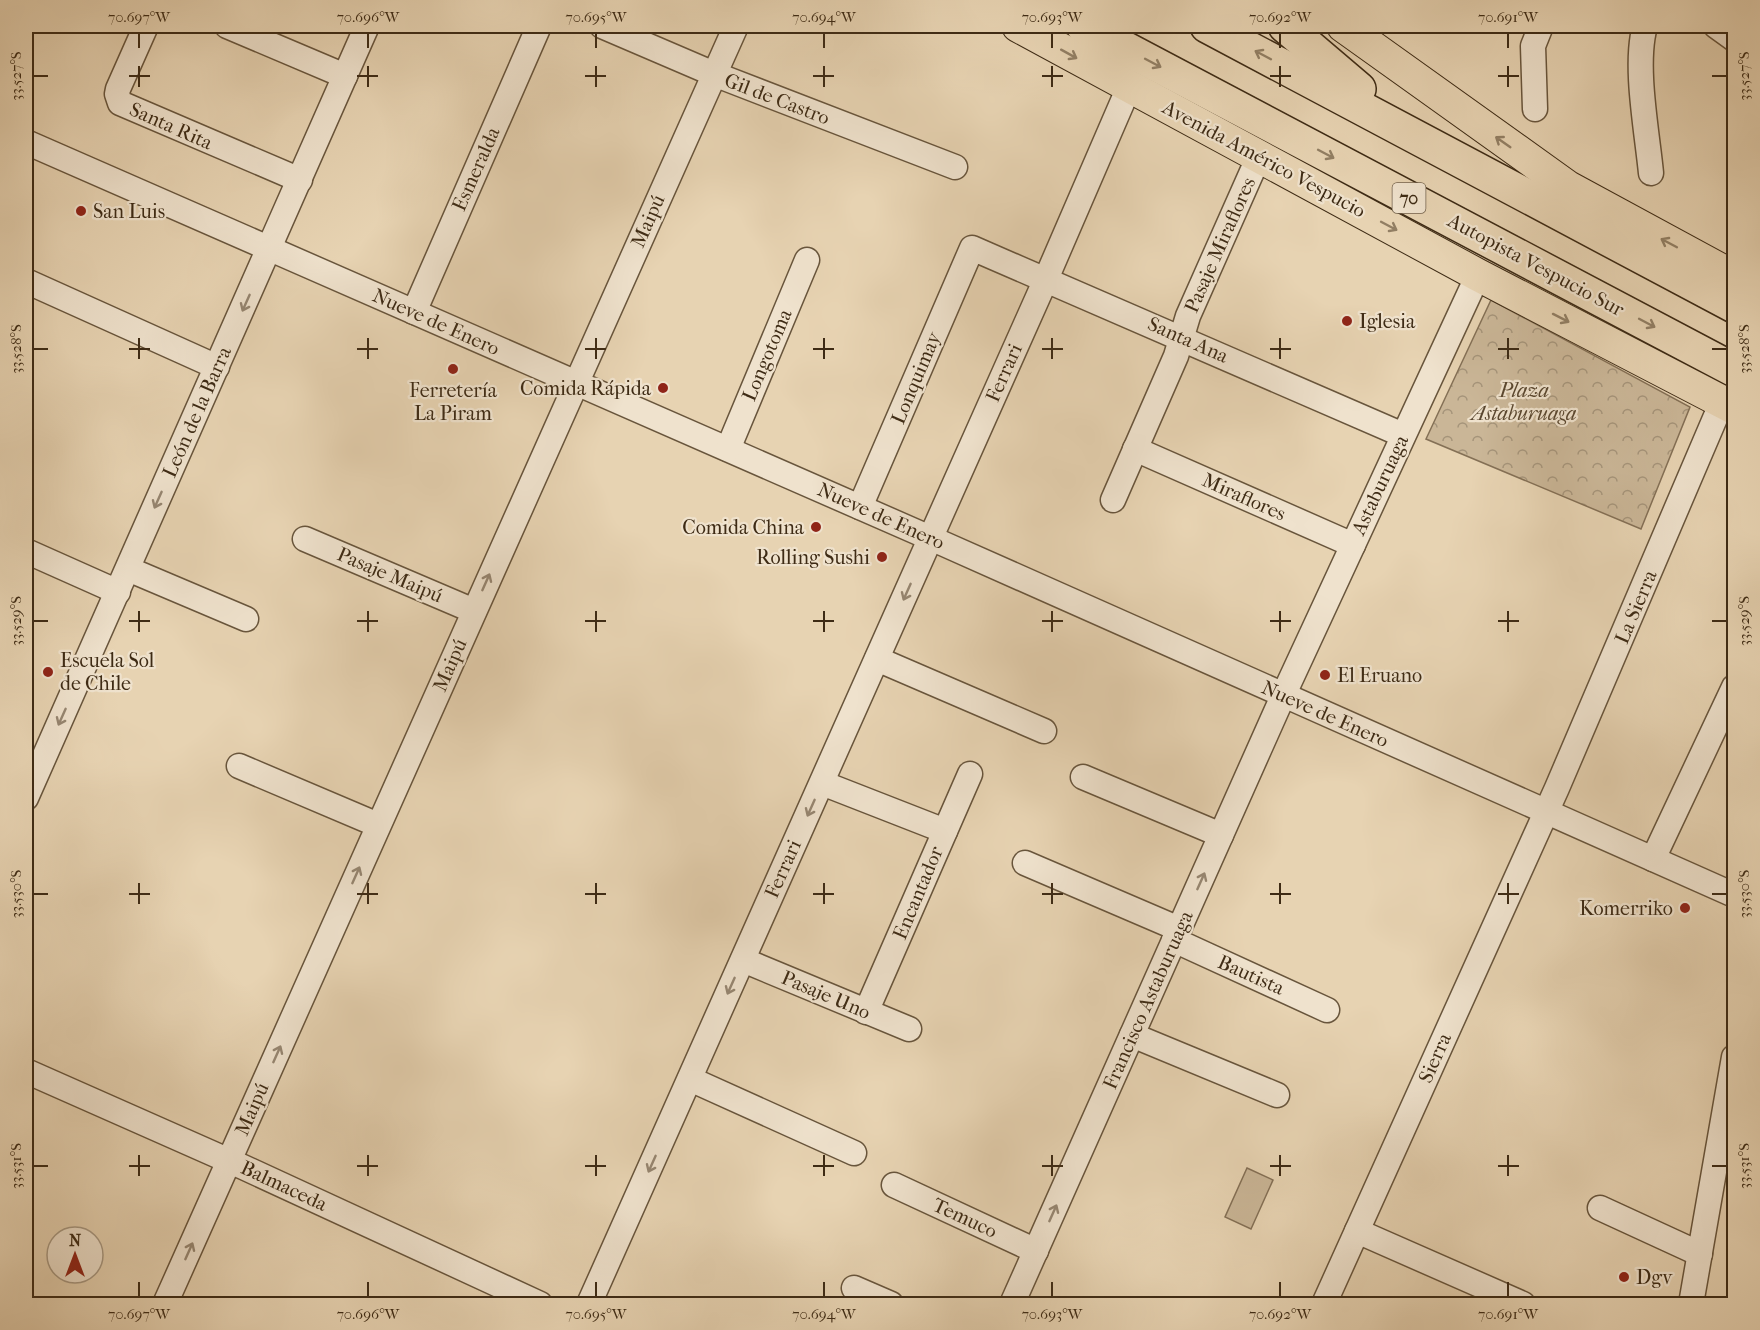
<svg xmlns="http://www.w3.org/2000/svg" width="1760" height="1330" font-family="'IM FELL French Canon',serif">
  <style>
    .green { fill: #cab697; stroke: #847056; stroke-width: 1.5 }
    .park { fill: url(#park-crowns); stroke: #847056; stroke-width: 1.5 }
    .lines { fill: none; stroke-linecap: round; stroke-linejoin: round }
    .minor-casing { stroke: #68553c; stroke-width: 27 }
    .major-casing { stroke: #3e2b15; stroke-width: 34 }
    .highway-casing { stroke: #3e2b15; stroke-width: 36 }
    .minor { stroke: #efe2cd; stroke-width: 24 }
    .major { stroke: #e7d3b2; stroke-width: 32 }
    .highway { stroke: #e7d3b2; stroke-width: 33 }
    .oneway { stroke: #927f64 }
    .oneway2 { stroke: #968671 }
    .ticks { fill: none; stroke: #3e2b15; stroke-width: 2 }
    .poi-dot { fill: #8f2418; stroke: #efe2cd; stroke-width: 2 }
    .labels { text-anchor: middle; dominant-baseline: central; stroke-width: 4.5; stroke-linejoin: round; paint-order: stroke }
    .shield { fill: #efe2cd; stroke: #73624c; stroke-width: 1.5 }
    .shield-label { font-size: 18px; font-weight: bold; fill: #3e2b15 }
    .street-label { font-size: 20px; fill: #3e2b15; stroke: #efe2cd }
    .poi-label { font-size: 20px; fill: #3e2b15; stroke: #efe2cd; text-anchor: start }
    .park-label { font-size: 20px; font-style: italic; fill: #5a472f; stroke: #efe2cd }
    .neatline { fill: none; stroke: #3e2b15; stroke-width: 2 }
    .ticks-label { font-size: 15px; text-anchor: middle; fill: #3e2b15 }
  </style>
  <defs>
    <pattern id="park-crowns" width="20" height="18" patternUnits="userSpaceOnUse" patternTransform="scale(1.5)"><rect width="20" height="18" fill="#cab697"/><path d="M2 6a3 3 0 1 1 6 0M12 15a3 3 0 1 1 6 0" fill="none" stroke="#a5947a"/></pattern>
  </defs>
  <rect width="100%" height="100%" fill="#e7d3b2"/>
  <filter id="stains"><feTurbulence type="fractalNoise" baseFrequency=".00333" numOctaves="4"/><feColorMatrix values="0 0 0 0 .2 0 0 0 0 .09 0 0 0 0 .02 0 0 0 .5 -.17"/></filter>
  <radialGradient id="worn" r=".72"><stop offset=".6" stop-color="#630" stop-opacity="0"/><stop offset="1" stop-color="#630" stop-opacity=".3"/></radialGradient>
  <path class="green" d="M1247,1168L1273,1180L1251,1229L1225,1217Z"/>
  <path class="park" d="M1491,300L1690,407L1641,529L1426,439Z"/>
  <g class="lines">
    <g class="minor-casing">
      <g id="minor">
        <path d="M146,26L118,89L117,94L120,103L300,180"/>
        <path d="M227,26L345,76"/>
        <path d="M602,26L714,74L955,167"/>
        <path d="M1645,26C1634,65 1647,131 1651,173"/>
        <path d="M1716,26L1734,39"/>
        <path d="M1535,109L1533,46L1541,26"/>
        <path d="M26,142L944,544L1734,895"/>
        <path d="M26,281L217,367"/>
        <path d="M414,312L539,26"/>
        <path d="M728,449L807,260"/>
        <path d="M1135,449L1353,545"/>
        <path d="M1113,500L1176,356L1188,316L1259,156"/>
        <path d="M860,507L972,248L1403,435"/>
        <path d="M305,539L474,611"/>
        <path d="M26,551L118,592"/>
        <path d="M128,569L246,619"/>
        <path d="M877,659L1044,731"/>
        <path d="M239,766L378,825"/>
        <path d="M1083,777L1221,835"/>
        <path d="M822,783L945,831"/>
        <path d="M26,798L367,26"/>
        <path d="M1653,859L1734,687"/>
        <path d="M1025,863L1179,929"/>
        <path d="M1174,940L1327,1010"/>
        <path d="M743,960L909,1029"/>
        <path d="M866,1012L970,774"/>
        <path d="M1132,1035L1277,1095"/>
        <path d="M26,1071L243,1167L540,1304"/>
        <path d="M690,1079L854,1153"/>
        <path d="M894,1185L1036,1251"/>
        <path d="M1600,1208L1700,1254"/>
        <path d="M1357,1231L1523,1304"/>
        <path d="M854,1288L891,1304"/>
        <path d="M165,1304L736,26"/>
        <path d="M589,1304L1046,279L1129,87"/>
        <path d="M1012,1304L1283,696L1478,275"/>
        <path d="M1324,1304L1557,788L1722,402"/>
        <path d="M1691,1304L1734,1057"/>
      </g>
    </g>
    <g class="major-casing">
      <g id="major">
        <path d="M1018,26L1478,275L1734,408"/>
        <path d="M1343,26L1568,187L1734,277"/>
      </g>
    </g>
    <g class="highway-casing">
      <g id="highway">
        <path d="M1083,26L1734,370"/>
        <path d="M1207,26L1734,306"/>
        <path d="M1285,26L1359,89"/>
      </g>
    </g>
    <use href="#minor" class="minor"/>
    <use href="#major" class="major"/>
    <use href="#highway" class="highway"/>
  </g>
  <defs><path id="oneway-shaft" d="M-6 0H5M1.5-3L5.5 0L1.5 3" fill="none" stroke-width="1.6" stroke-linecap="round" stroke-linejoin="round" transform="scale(1.5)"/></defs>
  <g class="oneway">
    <use href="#oneway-shaft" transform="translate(1069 54) rotate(29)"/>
    <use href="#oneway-shaft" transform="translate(1263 55) rotate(-152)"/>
    <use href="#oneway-shaft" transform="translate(1153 63) rotate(28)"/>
    <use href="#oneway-shaft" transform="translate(1503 142) rotate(-145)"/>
    <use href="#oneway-shaft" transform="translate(1326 154) rotate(28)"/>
    <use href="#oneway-shaft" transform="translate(1389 226) rotate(28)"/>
    <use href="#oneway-shaft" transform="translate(1669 243) rotate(-152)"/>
    <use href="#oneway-shaft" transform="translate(1561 318) rotate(27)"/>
    <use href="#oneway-shaft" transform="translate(1647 323) rotate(28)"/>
  </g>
  <g class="oneway2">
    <use href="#oneway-shaft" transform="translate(246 303) rotate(114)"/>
    <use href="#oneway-shaft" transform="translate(158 500) rotate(114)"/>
    <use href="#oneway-shaft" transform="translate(486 582) rotate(-66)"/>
    <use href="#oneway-shaft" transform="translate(907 592) rotate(114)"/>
    <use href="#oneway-shaft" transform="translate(62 717) rotate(114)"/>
    <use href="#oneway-shaft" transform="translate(811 808) rotate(114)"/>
    <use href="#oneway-shaft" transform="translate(356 875) rotate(-66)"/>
    <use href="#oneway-shaft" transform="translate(1201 881) rotate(-66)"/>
    <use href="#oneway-shaft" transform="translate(731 986) rotate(114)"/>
    <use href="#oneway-shaft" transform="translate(277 1054) rotate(-66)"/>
    <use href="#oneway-shaft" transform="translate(652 1164) rotate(114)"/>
    <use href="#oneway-shaft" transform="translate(1053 1213) rotate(-66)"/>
    <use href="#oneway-shaft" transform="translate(189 1251) rotate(-66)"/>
  </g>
  <path class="ticks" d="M139,33V48M368,33V48M596,33V48M824,33V48M1052,33V48M1280,33V48M1508,33V48M139,66V87M368,66V87M596,66V87M824,66V87M1052,66V87M1280,66V87M1508,66V87M33,76H48M129,76H150M357,76H378M585,76H606M813,76H834M1042,76H1063M1270,76H1291M1498,76H1519M1712,76H1727M139,338V359M368,338V359M596,338V359M824,338V359M1052,338V359M1280,338V359M1508,338V359M33,349H48M129,349H150M357,349H378M585,349H606M813,349H834M1042,349H1063M1270,349H1291M1498,349H1519M1712,349H1727M139,611V632M368,611V632M596,611V632M824,611V632M1052,611V632M1280,611V632M1508,611V632M33,621H48M129,621H150M357,621H378M585,621H606M813,621H834M1042,621H1063M1270,621H1291M1498,621H1519M1712,621H1727M139,883V904M368,883V904M596,883V904M824,883V904M1052,883V904M1280,883V904M1508,883V904M33,894H48M129,894H150M357,894H378M585,894H606M813,894H834M1042,894H1063M1270,894H1291M1498,894H1519M1712,894H1727M139,1155V1176M368,1155V1176M596,1155V1176M824,1155V1176M1052,1155V1176M1280,1155V1176M1508,1155V1176M33,1166H48M129,1166H150M357,1166H378M585,1166H606M813,1166H834M1042,1166H1063M1270,1166H1291M1498,1166H1519M1712,1166H1727M139,1282V1297M368,1282V1297M596,1282V1297M824,1282V1297M1052,1282V1297M1280,1282V1297M1508,1282V1297"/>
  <g class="poi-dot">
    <circle cx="81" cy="211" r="6"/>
    <circle cx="1347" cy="321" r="6"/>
    <circle cx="453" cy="369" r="6"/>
    <circle cx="663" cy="388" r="6"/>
    <circle cx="816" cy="527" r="6"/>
    <circle cx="882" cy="557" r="6"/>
    <circle cx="48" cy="672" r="6"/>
    <circle cx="1325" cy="675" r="6"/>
    <circle cx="1685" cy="908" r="6"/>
    <circle cx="1624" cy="1277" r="6"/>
  </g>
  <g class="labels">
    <rect class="shield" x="1392.5" y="183" width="33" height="30" rx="4.5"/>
    <g class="shield-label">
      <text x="1409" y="198">70</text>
    </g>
    <g class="street-label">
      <text transform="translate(777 99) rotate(21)">Gil de Castro</text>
      <text transform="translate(171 126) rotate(24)">Santa Rita</text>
      <text transform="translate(1264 159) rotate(28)">Avenida Américo Vespucio</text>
      <text transform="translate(476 169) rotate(-66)">Esmeralda</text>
      <text transform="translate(648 221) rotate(-66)">Maipú</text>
      <text transform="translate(1220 245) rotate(-66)">Pasaje Miraflores</text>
      <text transform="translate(1536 265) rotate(28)">Autopista Vespucio Sur</text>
      <text transform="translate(436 322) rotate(24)">Nueve de Enero</text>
      <text transform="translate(1188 340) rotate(24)">Santa Ana</text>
      <text transform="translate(767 355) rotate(-67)">Longotoma</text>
      <text transform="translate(1004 373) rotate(-66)">Ferrari</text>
      <text transform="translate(916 378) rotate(-67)">Lonquimay</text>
      <text transform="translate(197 412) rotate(-66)">León de la Barra</text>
      <text transform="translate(1380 485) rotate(-65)">Astaburuaga</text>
      <text transform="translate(1244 497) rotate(24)">Miraflores</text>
      <text transform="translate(881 516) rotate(24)">Nueve de Enero</text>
      <text transform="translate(390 575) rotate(23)">Pasaje Maipú</text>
      <text transform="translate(1636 607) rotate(-67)">La Sierra</text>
      <text transform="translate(450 665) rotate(-66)">Maipú</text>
      <text transform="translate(1325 714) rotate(24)">Nueve de Enero</text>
      <text transform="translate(783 869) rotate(-66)">Ferrari</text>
      <text transform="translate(918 893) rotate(-67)">Encantador</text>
      <text transform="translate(1251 975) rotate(24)">Bautista</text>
      <text transform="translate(826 995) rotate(23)">Pasaje Uno</text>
      <text transform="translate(1148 1000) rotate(-66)">Francisco Astaburuaga</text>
      <text transform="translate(1435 1058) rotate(-66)">Sierra</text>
      <text transform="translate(252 1109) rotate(-66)">Maipú</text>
      <text transform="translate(284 1186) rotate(25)">Balmaceda</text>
      <text transform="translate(965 1218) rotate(25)">Temuco</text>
    </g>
    <g class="poi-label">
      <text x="93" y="211">San Luis</text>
      <text x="1359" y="321">Iglesia</text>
      <text x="651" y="388" text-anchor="end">Comida Rápida</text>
      <text x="453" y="390" text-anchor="middle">Ferretería<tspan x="453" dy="23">La Piram</tspan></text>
      <text x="804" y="527" text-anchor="end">Comida China</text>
      <text x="870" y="557" text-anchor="end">Rolling Sushi</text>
      <text x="60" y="660">Escuela Sol<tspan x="60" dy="23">de Chile</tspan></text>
      <text x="1337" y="675">El Eruano</text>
      <text x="1673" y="908" text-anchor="end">Komerriko</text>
      <text x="1636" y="1277">Dgv</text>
    </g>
    <g class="park-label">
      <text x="1524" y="390">Plaza<tspan x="1524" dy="23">Astaburuaga</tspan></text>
    </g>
  </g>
  <rect width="1760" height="1330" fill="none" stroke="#e7d3b2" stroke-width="66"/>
  <g transform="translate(75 1255)"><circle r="28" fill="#efe2cd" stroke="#a89983" stroke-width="1.5"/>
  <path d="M0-4.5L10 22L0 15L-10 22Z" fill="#8f2418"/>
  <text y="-9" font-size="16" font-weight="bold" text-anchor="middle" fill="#3e2b15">N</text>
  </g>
  <rect x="33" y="33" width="1694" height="1264" class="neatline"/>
  <g class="ticks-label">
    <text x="139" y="22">70.697°W</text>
    <text x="368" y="22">70.696°W</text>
    <text x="596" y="22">70.695°W</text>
    <text x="824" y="22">70.694°W</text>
    <text x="1052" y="22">70.693°W</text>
    <text x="1280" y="22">70.692°W</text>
    <text x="1508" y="22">70.691°W</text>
    <text transform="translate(16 76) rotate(-90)" y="5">33.527°S</text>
    <text transform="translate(1744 76) rotate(-90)" y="5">33.527°S</text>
    <text transform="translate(16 349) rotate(-90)" y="5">33.528°S</text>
    <text transform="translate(1744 349) rotate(-90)" y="5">33.528°S</text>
    <text transform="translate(16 621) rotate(-90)" y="5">33.529°S</text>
    <text transform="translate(1744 621) rotate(-90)" y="5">33.529°S</text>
    <text transform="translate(16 894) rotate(-90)" y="5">33.530°S</text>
    <text transform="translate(1744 894) rotate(-90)" y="5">33.530°S</text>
    <text transform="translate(16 1166) rotate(-90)" y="5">33.531°S</text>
    <text transform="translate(1744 1166) rotate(-90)" y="5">33.531°S</text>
    <text x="139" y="1319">70.697°W</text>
    <text x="368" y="1319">70.696°W</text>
    <text x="596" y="1319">70.695°W</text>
    <text x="824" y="1319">70.694°W</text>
    <text x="1052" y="1319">70.693°W</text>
    <text x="1280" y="1319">70.692°W</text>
    <text x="1508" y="1319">70.691°W</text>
  </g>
  <rect width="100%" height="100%" filter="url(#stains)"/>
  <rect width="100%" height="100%" fill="url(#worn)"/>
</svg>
